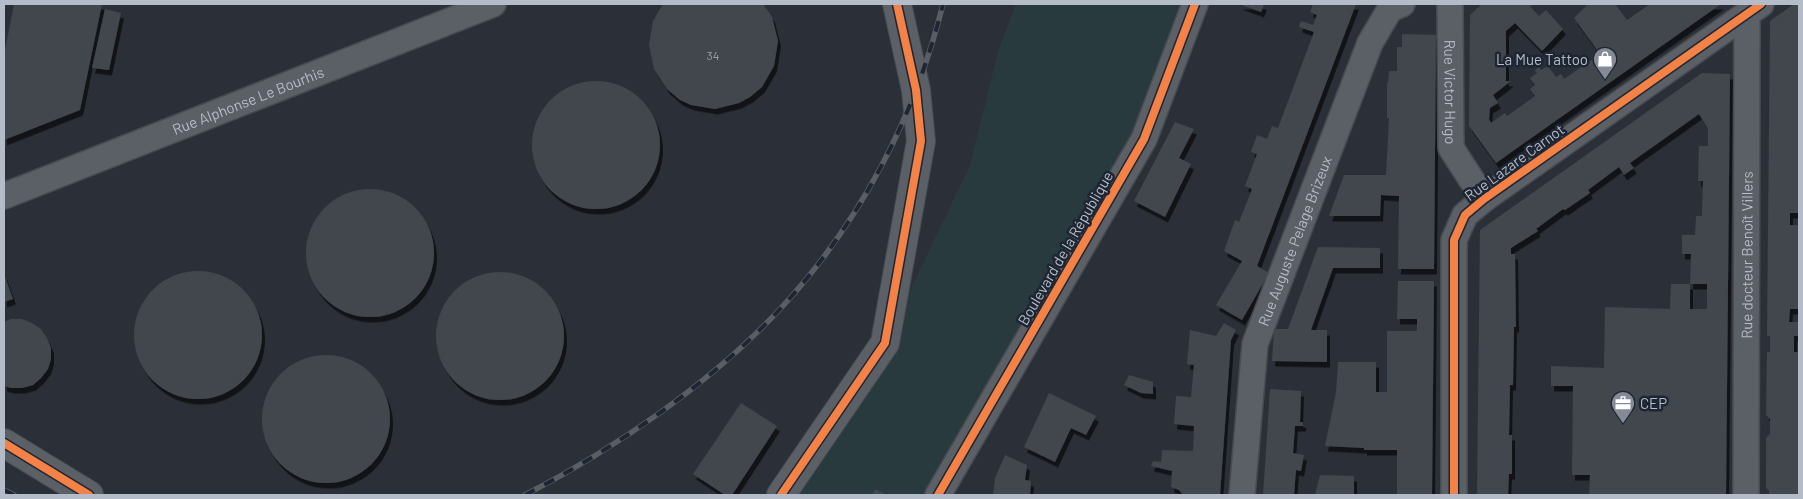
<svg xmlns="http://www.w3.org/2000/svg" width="1803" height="499" font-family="Barlow,sans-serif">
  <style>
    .green { fill: #283a3e }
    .building { fill: #42464d; filter: url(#shadow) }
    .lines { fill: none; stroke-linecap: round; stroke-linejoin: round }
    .minor-casing { stroke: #474b51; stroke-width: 28 }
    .tertiary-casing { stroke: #474b51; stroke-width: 30 }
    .minor { stroke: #5b5f66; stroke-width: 25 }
    .tertiary { stroke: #5b5f66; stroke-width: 28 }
    .rail-casing { stroke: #595d64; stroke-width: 5.5 }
    .rail { stroke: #1e2633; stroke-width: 4; stroke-dasharray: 11; stroke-linecap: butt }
    .cycleway-casing { stroke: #1e2633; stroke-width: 11 }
    .cycleway { stroke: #f48246; stroke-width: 8 }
    .labels { text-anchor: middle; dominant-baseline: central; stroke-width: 5; stroke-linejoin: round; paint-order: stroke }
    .number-label { font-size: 12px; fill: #989eaa }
    .poi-label { font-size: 15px; fill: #b5bcc9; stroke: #1e2633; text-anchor: end }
    .street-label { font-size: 15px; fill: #b5bcc9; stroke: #1e2633 }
  </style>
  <defs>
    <filter id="shadow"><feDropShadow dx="3" dy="5.5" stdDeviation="0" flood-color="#0009"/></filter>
  </defs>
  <rect width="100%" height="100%" fill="#2b3038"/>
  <path class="green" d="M1016,4H1195L1144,139L938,495H781L885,343L970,165L998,52Z"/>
  <g class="building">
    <path d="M14,4H102L80,110L4,140V55Z"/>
    <path d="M663,4H763L772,17L778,41L774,66L762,87L750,97L739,103L715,109L691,105L680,100L667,89L654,69L649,45L653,21Z"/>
    <path d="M1239,4H1264L1261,12Z"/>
    <path d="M1313,4H1356L1257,266L1269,273L1242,320L1216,305L1242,261L1224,251L1235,220L1239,222L1252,189L1245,186L1257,154L1251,152L1257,135L1267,139L1272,126L1278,128L1314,32L1299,27L1301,21L1313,25L1317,15L1310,12Z"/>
    <path d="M1482,4H1533L1530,6L1539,16L1546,10L1563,29L1542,51L1515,23L1506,31V81H1511L1493,95L1498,103L1490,108L1489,119L1491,123L1505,113L1507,116L1535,96L1530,89L1535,85L1530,78L1537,73L1535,70L1539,67L1541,70L1548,66L1556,77L1561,74L1564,79L1600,54L1574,18L1588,4H1615L1627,20L1650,4H1721L1496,163L1469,126L1470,15Z"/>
    <path d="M1794,4H1799V213H1790V225H1799V309H1790L1789,322H1799V336H1794V352H1799V495H1769V491L1766,488V438L1770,434V419L1766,415L1767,352H1770V336H1767L1770,21Z"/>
    <path d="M105,9L121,13L109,70L92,68Z"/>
    <path d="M1402,34L1436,35L1434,269H1398L1399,196L1381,195L1380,216H1329L1344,175H1386L1389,118H1387V83H1388L1389,71H1397V47H1402Z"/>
    <path d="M1702,73L1730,74L1726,495H1589L1590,475H1572L1573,386H1551V366L1604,368L1605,307L1670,309L1671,284H1690V309H1707V284H1690L1691,254H1682V235H1695L1696,216H1702L1703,181H1698L1699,146H1708V129L1699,114L1630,163L1634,168L1624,175L1619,167L1588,190L1590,193L1565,210L1563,209L1536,229L1538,231L1511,248V254H1515L1516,327H1514L1513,385H1510L1509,435H1512V474H1509L1508,495H1477L1480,230Z"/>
    <circle cx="596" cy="145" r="64"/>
    <path d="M1175,122L1194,129L1179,158L1191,164L1165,217L1134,201Z"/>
    <circle cx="370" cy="253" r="64"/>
    <path d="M1318,247L1380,248V268H1333L1311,330H1327V362L1272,361L1274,329H1288Z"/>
    <circle cx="198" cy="335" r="64"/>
    <circle cx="500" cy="336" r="64"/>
    <path d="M4,274L13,299L4,302Z"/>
    <path d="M1398,281H1434L1432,495H1397V450H1364V448L1325,446L1336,392L1338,362H1376V392H1387V331H1417V319H1397Z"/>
    <path d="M11,319H22L32,323L41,329L47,338L51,348V359L48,369L41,378L33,385L22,388H11L4,386V322Z"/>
    <path d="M1224,323L1236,330L1231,340L1220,495H1183L1179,490L1171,487L1172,471L1151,466L1153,461L1161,462L1162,450L1193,451L1194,426L1174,424L1176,396L1191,397L1194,365L1187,364L1190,330L1216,336Z"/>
    <circle cx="326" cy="419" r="64"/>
    <path d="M1129,375L1153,382V394L1141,393L1124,385Z"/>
    <path d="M1270,389L1301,391L1300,422H1303V426H1295L1293,453L1304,455L1301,471L1296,470L1294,495H1263Z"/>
    <path d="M1049,393L1096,416L1086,435L1071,428L1055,462L1024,447Z"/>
    <path d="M741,403L777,426L732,495H725L693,474Z"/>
    <path d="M1005,455L1027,465L1025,480L1031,481L1030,495H993L995,478Z"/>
    <path d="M1320,475L1354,476V495H1315Z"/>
    <path d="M876,489L886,495H871Z"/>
  </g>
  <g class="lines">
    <g class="minor-casing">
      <g id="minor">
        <path id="s1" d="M1450,4L1451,148L1484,199"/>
        <path id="s2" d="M4,196L493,4"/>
        <path d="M938,495L1144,139L1195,4"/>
        <path id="s3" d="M1242,495L1255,344L1370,43L1390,9L1402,4"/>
        <path d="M1454,495V240L1465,215L1484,199L1761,4"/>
        <path id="s4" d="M1746,495L1747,14"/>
      </g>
    </g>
    <g class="tertiary-casing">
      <g id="tertiary">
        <path d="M4,443L89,495"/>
        <path d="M781,495L885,343L921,141L916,90L897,4"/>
      </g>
    </g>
    <use href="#minor" class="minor"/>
    <use href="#tertiary" class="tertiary"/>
    <g class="rail-casing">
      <g id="rail">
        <path d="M4,490L14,495"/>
        <path d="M525,495C614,449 712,383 781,308C860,223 915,117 943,4"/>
      </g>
    </g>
    <use href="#rail" class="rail"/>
    <g class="cycleway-casing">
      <g id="cycleway">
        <path d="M4,443L89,495"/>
        <path d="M781,495L885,343L921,141L916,90L897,4"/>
        <path d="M938,495L1144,139L1195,4"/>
        <path d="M1454,495V240L1465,215L1484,199L1761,4"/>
      </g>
    </g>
    <use href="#cycleway" class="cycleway"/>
  </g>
  <defs>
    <g id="shop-pin" transform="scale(1.25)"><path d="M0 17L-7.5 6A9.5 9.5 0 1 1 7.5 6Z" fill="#858b96" stroke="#1e2633"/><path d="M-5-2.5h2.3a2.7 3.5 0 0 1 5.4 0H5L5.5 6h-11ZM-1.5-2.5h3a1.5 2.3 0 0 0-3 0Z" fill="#fff"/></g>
    <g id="office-pin" transform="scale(1.25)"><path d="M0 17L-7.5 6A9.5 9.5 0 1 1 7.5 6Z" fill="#858b96" stroke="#1e2633"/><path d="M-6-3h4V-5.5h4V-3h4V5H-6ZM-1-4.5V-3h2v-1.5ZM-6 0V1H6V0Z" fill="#fff"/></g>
  </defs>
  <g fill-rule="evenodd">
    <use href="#shop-pin" x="1605" y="59"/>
    <use href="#office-pin" x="1623" y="403"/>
  </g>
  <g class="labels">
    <g class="number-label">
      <text x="713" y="55">34</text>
    </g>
    <g class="poi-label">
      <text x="1588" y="59">La Mue Tattoo</text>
      <text x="1640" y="403" text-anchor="start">CEP</text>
    </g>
    <g class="street-label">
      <text stroke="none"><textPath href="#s1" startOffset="88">Rue Victor Hugo</textPath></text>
      <text stroke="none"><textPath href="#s2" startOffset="262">Rue Alphonse Le Bourhis</textPath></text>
      <text transform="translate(1514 162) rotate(-36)">Rue Lazare Carnot</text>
      <text stroke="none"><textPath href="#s3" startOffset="262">Rue Auguste Pelage Brizeux</textPath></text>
      <text transform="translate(1065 248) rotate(-60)">Boulevard de la République</text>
      <text stroke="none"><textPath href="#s4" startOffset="240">Rue docteur Benoît Villers</textPath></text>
    </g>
  </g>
  <rect width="1803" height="499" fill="none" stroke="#b5bcc9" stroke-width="10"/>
</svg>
